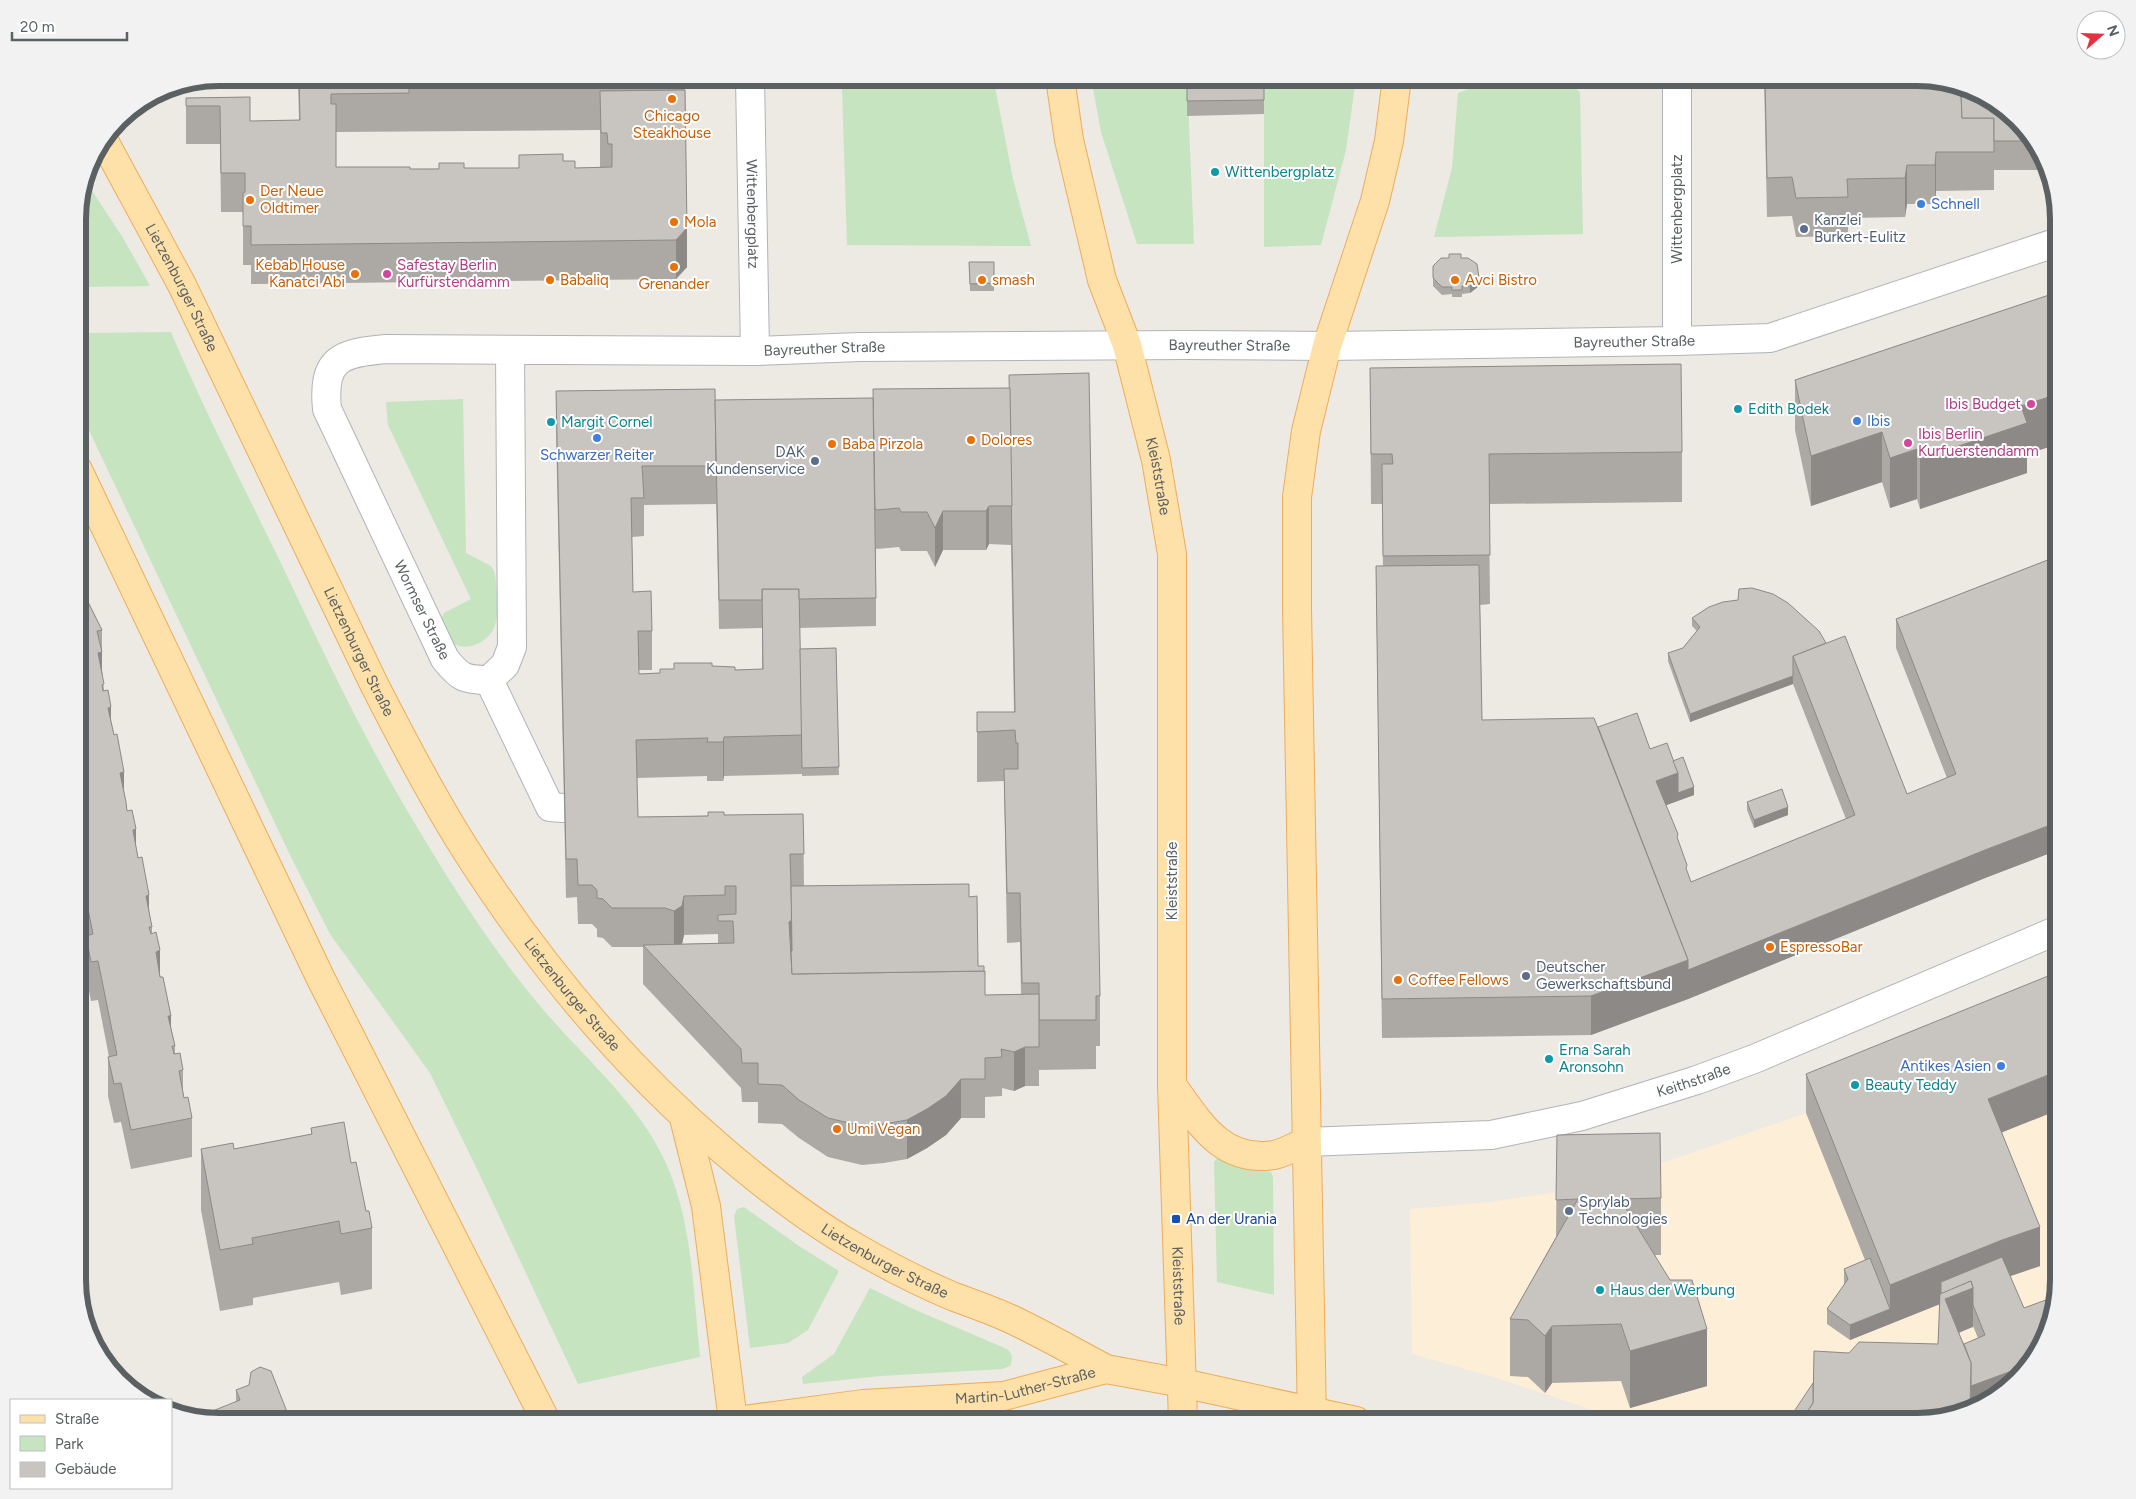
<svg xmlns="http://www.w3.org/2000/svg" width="2136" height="1499" font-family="Figtree,sans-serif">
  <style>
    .commercial { fill: #fdeed8 }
    .green { fill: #c6e4c0 }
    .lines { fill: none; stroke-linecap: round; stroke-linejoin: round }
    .minor-casing { stroke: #b0b4b8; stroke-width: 30 }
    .major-casing { stroke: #eeac5b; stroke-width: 30 }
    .minor { stroke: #fff; stroke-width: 28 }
    .major { stroke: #fde1a8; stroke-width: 28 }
    .wall { fill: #aca9a5; fill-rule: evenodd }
    .shaded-wall { fill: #8c8986 }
    .building { fill: #c8c4c0; stroke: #8c8986 }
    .food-dot { fill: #e8710a; stroke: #fff; stroke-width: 2 }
    .culture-dot { fill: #0f9aa8; stroke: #fff; stroke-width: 2 }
    .shop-dot { fill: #3f7fe0; stroke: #fff; stroke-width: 2 }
    .service-dot { fill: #5c6f8a; stroke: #fff; stroke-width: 2 }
    .hotel-dot { fill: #d1479c; stroke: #fff; stroke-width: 2 }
    .transit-dot { fill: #1a4fb4; stroke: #fff; stroke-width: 2 }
    .labels { text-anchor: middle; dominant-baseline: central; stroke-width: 4; stroke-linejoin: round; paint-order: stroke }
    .food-label { font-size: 15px; fill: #c56008; stroke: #fff; text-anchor: start }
    .culture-label { font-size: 15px; fill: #0d838f; stroke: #fff; text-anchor: start }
    .shop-label { font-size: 15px; fill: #366cbe; stroke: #fff; text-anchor: start }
    .street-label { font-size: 15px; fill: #5b6063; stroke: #fff }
    .service-label { font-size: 15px; fill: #4e5e75; stroke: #fff; text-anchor: start }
    .hotel-label { font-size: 15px; fill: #b23c85; stroke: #fff; text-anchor: start }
    .transit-label { font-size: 15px; fill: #164399; stroke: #fff; text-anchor: start }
    .rim { fill: none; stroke: #5b6063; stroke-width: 6 }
  </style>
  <rect width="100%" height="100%" fill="#ede9e3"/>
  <path class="commercial" d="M2058,1011V1280L2035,1359L1988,1403L1917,1421H1625L1497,1378L1412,1354L1410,1209L1489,1202L1557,1192L1605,1183L1806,1113Z"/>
  <g class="green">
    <path d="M1091,78H1187L1194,244H1137L1101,132Z"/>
    <path d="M1264,78H1356L1346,150L1321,245L1264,247Z"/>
    <path d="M1498,79L1565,81L1580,92L1583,234L1434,237L1452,168L1458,93Z"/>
    <path d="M995,87L1013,179L1031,246L847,245L842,89Z"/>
    <path d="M85,180L123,238L150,286L78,287V210Z"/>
    <path d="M171,332C203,408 241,481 277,555C321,647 364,740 417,827C454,889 494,951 540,1006C583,1057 637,1101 665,1161C693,1222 693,1292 700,1357L578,1384L477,1169L430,1073L330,934L289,853L78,407V333Z"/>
    <path d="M463,399L466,553L491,566L494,571C497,582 499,614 495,625C490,643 461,656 448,638C445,633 443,625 441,620L444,613L471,599L388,425L386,402Z"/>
    <path d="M1218,1157L1241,1167L1271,1172L1273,1177L1274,1295L1217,1282L1214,1162Z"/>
    <path d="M744,1207L799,1246L839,1271L808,1330L788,1343L750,1348L734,1216L737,1209Z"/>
    <path d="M870,1288L911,1308L1007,1349C1013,1353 1013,1360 1010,1366L1002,1369L881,1376L803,1384L802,1377L834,1354Z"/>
  </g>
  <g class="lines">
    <g class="minor-casing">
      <g id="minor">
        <path id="s1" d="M750,78L755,351"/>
        <path d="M1677,78V341"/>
        <path id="s2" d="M510,350L512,647L505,665L489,680C465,680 460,678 445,659L327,409C322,358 341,353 386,349L755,351L860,347L1185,345L1327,346L1677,341L1770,338L2058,242"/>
        <path d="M489,680L550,807L563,808"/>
        <path id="s3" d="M1306,1142L1491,1135L1582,1116L1697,1080L1754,1059L2058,930"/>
      </g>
    </g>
    <g class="major-casing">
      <g id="major">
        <path id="s4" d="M1060,78L1069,140L1102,280L1127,345L1156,460L1172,554V1085L1183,1421"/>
        <path id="s5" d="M104,141L182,285L374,684C402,739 431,795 464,847C536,961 623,1066 726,1153C766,1187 808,1220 855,1247C886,1265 919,1282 952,1296C973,1304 995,1311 1015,1321C1046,1336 1076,1353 1106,1369"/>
        <path d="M78,470L321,979L546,1421"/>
        <path d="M1172,1085C1199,1122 1221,1163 1274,1155C1284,1153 1296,1146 1306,1142"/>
        <path d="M684,1118L706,1206L733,1421"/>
        <path id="s6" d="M736,1421L863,1404L1004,1396L1106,1369L1182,1383L1356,1421"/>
        <path d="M1312,1421L1297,609V497L1306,431L1327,346L1375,201L1389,141L1397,78"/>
      </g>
    </g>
    <use href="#minor" class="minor"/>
    <use href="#major" class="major"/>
  </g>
  <g class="wall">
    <path d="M298,78H685L687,267L676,279L251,284V265H243V212H221L220,144H186V98L250,97V121L299,120ZM600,130V167L575,168L563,161L519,168L410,169L336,167V132Z"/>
    <path d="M1187,78H1264V114L1187,116Z"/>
    <path d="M1764,78H1902V82L1961,94L1996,101L2044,156L2047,170H1994V190L1936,191L1935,204H1907L1905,217L1848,218V236L1796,237L1792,216L1767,217Z"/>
    <path d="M1461,258L1479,286L1470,293L1462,294V297H1452V294L1442,295L1433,286V274Z"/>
    <path d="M969,262H994V291H970Z"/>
    <path d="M2058,292V444L2027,454V473L1920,509L1917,499L1890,508L1882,482L1811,506L1795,430V380Z"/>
    <path d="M1370,368L1682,452V502L1489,504L1490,604L1480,605L1482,720L1598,727L1650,749L1673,761L1694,795L1666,805L1678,840L1687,872L1691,882L1846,819L1793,684L1690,722L1668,661V653L1683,648L1697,631L1692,626V618L1738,600L1739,589L1907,794L1947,778L1896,648V619L2058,556V850L1985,878L1688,999L1591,1035L1382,1038L1376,566H1383L1382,504H1371Z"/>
    <path d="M1009,388L1100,996V1046H1096V1069L1039,1070V1053V1086H1025L1014,1091L1002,1088V1096L985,1097V1118H961L946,1135L927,1148L907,1159L884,1163L862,1165L828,1157L799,1138L782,1124L758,1123V1102H742L741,1088L643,984V947H612L603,938L597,937V929L592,924H578L577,897L566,898L556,430V391L715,400L873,398ZM716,493L719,629L762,628V669L735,670L712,666L660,673L639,674V670H652V631L633,592L632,537L644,536V505L716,504ZM989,544L1011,545L1014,712H977V782L1004,781L1007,943L1020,942L1021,994L985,995L978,966L969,897L804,886L803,814L638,817L637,778L707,776V781H723L724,776L802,774V776L839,775L836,648L800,649V628L876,626V548L877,549L899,547L901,551H927L935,567L943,550H986ZM718,934V943L682,944L684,935Z"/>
    <path d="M78,566L87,599L102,630V669L104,690L111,722L127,811L136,846L149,912L152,927V934L160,975L175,1046V1054L183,1070V1091L184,1098L192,1118V1157L131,1169L121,1122L114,1123L108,1096V1057H109L98,1000L91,1001L86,975V936L78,898Z"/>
    <path d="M1747,802L1788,815L1754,828L1747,810Z"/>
    <path d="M1806,1074L2058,1110L2002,1132L2040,1266L2010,1276L2035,1359L1849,1353L1938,1344L1940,1304L1850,1340L1827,1324V1309L1844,1285V1269L1865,1260L1806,1113ZM1973,1326L1978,1338L1964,1344L1959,1333Z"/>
    <path d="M311,1128L351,1163L372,1228V1289L341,1295L339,1282L253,1298V1305L220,1311L201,1210V1149H234L311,1134Z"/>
    <path d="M1557,1135L1661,1198V1255H1655L1707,1386L1630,1408L1621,1381L1552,1383L1545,1393L1528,1377L1510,1376V1319L1556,1237Z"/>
    <path d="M236,1390L291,1422L236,1402Z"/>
  </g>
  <g class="shaded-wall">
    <path d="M1936,152V191L1935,204V165Z"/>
    <path d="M1907,165V204L1905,217V178Z"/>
    <path d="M687,228V267L676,279V240Z"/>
    <path d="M1479,278V286L1470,293V286Z"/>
    <path d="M2058,394V444L2027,454V473L1920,509V459L2021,406Z"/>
    <path d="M1882,432V482L1811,506V456Z"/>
    <path d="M1917,449V499L1890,508V458Z"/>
    <path d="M989,506V544L986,550V511Z"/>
    <path d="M943,511V550L935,567V528Z"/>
    <path d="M87,584V622L84,594Z"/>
    <path d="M102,652V691L98,653Z"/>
    <path d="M1793,676V684L1690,722V714Z"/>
    <path d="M111,707V746L108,708Z"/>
    <path d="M724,737V776L723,781V742Z"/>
    <path d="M124,772V811L120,773Z"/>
    <path d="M1678,773L1694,787V795L1656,809V781Z"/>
    <path d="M1788,807V815L1754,828V820Z"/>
    <path d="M2058,822V850L1985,878L1688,999L1591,1035V996L1985,850Z"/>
    <path d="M136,829V868L133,830Z"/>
    <path d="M149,895V934L146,896Z"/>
    <path d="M684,896V935L682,944L674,950V911Z"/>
    <path d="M792,920V959L789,922Z"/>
    <path d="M160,950V989L156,952Z"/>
    <path d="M168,1016H171V1054Z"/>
    <path d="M1025,1047V1086L1014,1091V1052Z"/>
    <path d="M2058,1071V1110L1988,1138V1099Z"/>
    <path d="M961,1079V1118L946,1135L927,1148L907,1159V1120Z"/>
    <path d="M2040,1227V1266L2002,1279L1973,1290V1327L1945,1338V1302L1850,1340V1325L1890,1309V1285L2002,1240Z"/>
    <path d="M1552,1326V1383L1545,1393V1336Z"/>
    <path d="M1707,1329V1386L1630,1408V1351Z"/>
    <path d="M1971,1363L2028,1365L1989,1401L1970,1408Z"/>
  </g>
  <g class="building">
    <path d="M299,78H409V93L331,94V104H336V167H410V169H439V163H464V168H519V155L563,154V161H575V168L612,167V144H608L607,133H601L600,91L685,90L687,228L676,240L251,245V226H243V193L245,192V173H221L220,106H186V98L250,97V121L300,120Z"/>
    <path d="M409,78H685V79L409,83Z"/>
    <path d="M1187,78H1264V100L1187,101Z"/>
    <path d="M1765,78H1902V82L1934,83L1961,91L1962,118H1994V152H1936L1935,165H1907L1905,178L1847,179L1848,197L1796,198L1792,177L1767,178Z"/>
    <path d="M1961,94H1970L1996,101L2031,141H1994V118H1962Z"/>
    <path d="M1449,254H1461V258H1468L1477,264L1479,278L1470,286H1462V290H1452V287H1442L1433,278V266L1441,258H1449Z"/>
    <path d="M969,262H994V283L970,284Z"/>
    <path d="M2058,292V394L2021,406L2027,423L1920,459L1917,449L1890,458L1882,432L1811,456L1795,380Z"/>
    <path d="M1681,364L1682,452L1489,454L1490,555L1383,556L1382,464H1393L1392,454H1371L1370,368Z"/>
    <path d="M1089,373L1100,996H1096V1020H1039V983H1022L1020,893H1007L1004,769H1018V743H1016L1015,730L977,732V712H1015L1009,375Z"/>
    <path d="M1010,388L1012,506H989L986,511H943L935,528L927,512H901L899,508L877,510L875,509L873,389Z"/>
    <path d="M715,389L716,466H642L644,498H631L633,592L651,591L652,631H638L639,674L660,673V669H674V663H712V666L735,667V670L763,669L762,589H799L802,735L724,737L723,742H707L708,738L636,740L638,817L708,816V812H724V815L803,814L804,854H790L792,920L789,922L792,974L985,971V995L1039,994V1047H1025L1014,1052L1001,1049L1002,1057L985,1058V1079H961L946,1096L927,1109L907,1120L884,1124L862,1126L828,1118L799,1100L782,1085L758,1084V1063H742L741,1049L643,945L734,943L733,921H718V915L736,914V886H725V895L684,896L682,906L674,911L665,908H612L603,899L597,898V890L592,885H578L577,859H566L556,391Z"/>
    <path d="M873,398L876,598L799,599V589H762V600H719L715,400Z"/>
    <path d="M2058,556V822L1985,850L1688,970V960L1598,727L1637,713L1650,749L1667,743L1678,773L1656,781L1678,834L1677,837L1687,865L1686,868L1691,882L1855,815L1793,656L1845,636L1907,794L1956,774L1896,619Z"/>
    <path d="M1479,565L1482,720L1594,718L1688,960L1591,996L1382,999L1376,566Z"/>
    <path d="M78,566H79L85,574L87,584L84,594L102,630L97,631L102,652L98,653L104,684L102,685L103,691L108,690L111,707L108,708L114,735L117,734L124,772L120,773L126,802L127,811L132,810L136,829L133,830L138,858L142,857L149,895L146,896L152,927H149L151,934L156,932L160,950L156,952L160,977H163L171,1016H168L175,1046H172L174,1054L180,1053L183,1070L179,1071L184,1098L188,1097L192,1118L131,1130L121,1083L114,1084L108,1057L117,1055L98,961L91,962L86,936L93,934L78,859Z"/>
    <path d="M1752,588L1773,594L1788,603L1819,631L1826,643L1793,656V676L1690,714L1668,653L1683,648L1700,627L1692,618L1709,607L1723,602L1738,600L1739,589Z"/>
    <path d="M836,648L839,767L802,768L800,649Z"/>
    <path d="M1683,757L1694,787L1678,793V773L1673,761Z"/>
    <path d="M1782,789L1788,807L1754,820L1747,802Z"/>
    <path d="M969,884V897L977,896L978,966H984V971L792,974L791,952L792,951L791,886Z"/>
    <path d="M2058,972V1071L1988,1099L2040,1227L2002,1240L1890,1285L1806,1074Z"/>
    <path d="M344,1122L351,1163L356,1162L366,1211H369L372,1228L341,1234L339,1221L252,1238L253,1244L220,1250L201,1149L233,1143L234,1149L312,1134L311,1128Z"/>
    <path d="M1660,1133L1661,1198L1620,1199L1670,1280H1692L1707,1329L1630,1351L1621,1324L1552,1326L1545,1336L1528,1320L1510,1319L1578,1199L1556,1200L1557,1135Z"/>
    <path d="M2002,1257L2024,1308L2054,1297L2035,1359L2028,1365L1971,1386V1363L1964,1344L1985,1335L1973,1305V1288L1971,1281L1941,1294V1282Z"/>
    <path d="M1870,1258L1890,1309L1850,1325L1827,1309L1848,1279L1844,1269Z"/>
    <path d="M1971,1281L1973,1288L1945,1299L1971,1363L1970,1408L1917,1422H1800L1813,1403L1814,1351L1849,1353L1859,1342L1938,1344L1940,1294Z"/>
    <path d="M260,1367L271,1371L291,1422H219L200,1416L240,1400L236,1390L249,1385L251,1372Z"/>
    <path d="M1813,1383V1403L1800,1422H1787Z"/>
  </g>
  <g class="food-dot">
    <circle cx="672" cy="99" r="5"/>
    <circle cx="250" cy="200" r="5"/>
    <circle cx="674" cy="222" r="5"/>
    <circle cx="674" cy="267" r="5"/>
    <circle cx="355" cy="274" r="5"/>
    <circle cx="550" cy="280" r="5"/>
    <circle cx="982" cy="280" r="5"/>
    <circle cx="1455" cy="280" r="5"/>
    <circle cx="971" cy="440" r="5"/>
    <circle cx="832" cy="444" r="5"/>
    <circle cx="1770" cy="947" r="5"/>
    <circle cx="1398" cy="980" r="5"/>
    <circle cx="837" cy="1129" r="5"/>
  </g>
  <g class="culture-dot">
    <circle cx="1215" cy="172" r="5"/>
    <circle cx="1738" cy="409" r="5"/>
    <circle cx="551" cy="422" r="5"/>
    <circle cx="1549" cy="1059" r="5"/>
    <circle cx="1855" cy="1085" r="5"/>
    <circle cx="1600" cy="1290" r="5"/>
  </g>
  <g class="shop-dot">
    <circle cx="1921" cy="204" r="5"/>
    <circle cx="1857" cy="421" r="5"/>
    <circle cx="597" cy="438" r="5"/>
    <circle cx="2001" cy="1066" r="5"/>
  </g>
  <g class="service-dot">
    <circle cx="1804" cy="229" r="5"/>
    <circle cx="815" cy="461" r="5"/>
    <circle cx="1526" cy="976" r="5"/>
    <circle cx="1569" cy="1211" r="5"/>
  </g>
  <g class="hotel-dot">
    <circle cx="387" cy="274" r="5"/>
    <circle cx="2031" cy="404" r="5"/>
    <circle cx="1908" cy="443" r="5"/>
  </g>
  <rect class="transit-dot" x="1171" y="1214" width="10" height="10" rx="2.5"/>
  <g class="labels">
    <g class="food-label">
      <text x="672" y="116" text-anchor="middle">Chicago<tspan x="672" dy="17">Steakhouse</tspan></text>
      <text x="260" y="191">Der Neue<tspan x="260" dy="17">Oldtimer</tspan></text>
      <text x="684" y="222">Mola</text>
      <text x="345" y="265" text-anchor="end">Kebab House<tspan x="345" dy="17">Kanatci Abi</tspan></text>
      <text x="560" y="280">Babaliq</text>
      <text x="992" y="280">smash</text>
      <text x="1465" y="280">Avci Bistro</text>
      <text x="674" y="284" text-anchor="middle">Grenander</text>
      <text x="981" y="440">Dolores</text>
      <text x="842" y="444">Baba Pirzola</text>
      <text x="1780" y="947">EspressoBar</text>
      <text x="1408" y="980">Coffee Fellows</text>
      <text x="847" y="1129">Umi Vegan</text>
    </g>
    <g class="culture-label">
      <text x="1225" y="172">Wittenbergplatz</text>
      <text x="1748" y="409">Edith Bodek</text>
      <text x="561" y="422">Margit Cornel</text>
      <text x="1559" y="1050">Erna Sarah<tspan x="1559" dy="17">Aronsohn</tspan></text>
      <text x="1865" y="1085">Beauty Teddy</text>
      <text x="1610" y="1290">Haus der Werbung</text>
    </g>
    <g class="shop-label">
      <text x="1931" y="204">Schnell</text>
      <text x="1867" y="421">Ibis</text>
      <text x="597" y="455" text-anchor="middle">Schwarzer Reiter</text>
      <text x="1991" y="1066" text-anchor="end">Antikes Asien</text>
    </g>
    <g class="street-label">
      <text transform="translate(1677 209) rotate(-90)">Wittenbergplatz</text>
      <text stroke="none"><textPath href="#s1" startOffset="136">Wittenbergplatz</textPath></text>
      <text stroke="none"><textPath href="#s5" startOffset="166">Lietzenburger Straße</textPath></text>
      <text stroke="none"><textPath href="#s2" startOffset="2016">Bayreuther Straße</textPath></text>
      <text stroke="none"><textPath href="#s2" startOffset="1611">Bayreuther Straße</textPath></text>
      <text stroke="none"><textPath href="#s2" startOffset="1206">Bayreuther Straße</textPath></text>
      <text stroke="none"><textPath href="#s4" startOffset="411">Kleiststraße</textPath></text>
      <text transform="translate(422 610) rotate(64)">Wormser Straße</text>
      <text stroke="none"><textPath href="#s5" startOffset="571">Lietzenburger Straße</textPath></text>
      <text transform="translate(1172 881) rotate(-90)">Kleiststraße</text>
      <text stroke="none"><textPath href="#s5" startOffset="976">Lietzenburger Straße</textPath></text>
      <text stroke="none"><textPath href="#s3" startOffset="395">Keithstraße</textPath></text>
      <text stroke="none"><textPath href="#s5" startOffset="1390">Lietzenburger Straße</textPath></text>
      <text stroke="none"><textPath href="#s4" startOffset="1222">Kleiststraße</textPath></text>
      <text stroke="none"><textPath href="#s6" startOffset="292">Martin-Luther-Straße</textPath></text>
    </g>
    <g class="service-label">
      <text x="1814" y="220">Kanzlei<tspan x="1814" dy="17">Burkert-Eulitz</tspan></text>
      <text x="805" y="452" text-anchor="end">DAK<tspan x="805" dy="17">Kundenservice</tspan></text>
      <text x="1536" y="967">Deutscher<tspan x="1536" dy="17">Gewerkschaftsbund</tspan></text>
      <text x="1579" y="1202">Sprylab<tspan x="1579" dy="17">Technologies</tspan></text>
    </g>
    <g class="hotel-label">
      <text x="397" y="265">Safestay Berlin<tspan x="397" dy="17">Kurfürstendamm</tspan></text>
      <text x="2021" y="404" text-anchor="end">Ibis Budget</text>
      <text x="1918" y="434">Ibis Berlin<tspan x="1918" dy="17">Kurfuerstendamm</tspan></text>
    </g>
    <g class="transit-label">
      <text x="1186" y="1219">An der Urania</text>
    </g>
  </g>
  <path d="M0 0H2136V1499H0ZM219 86H1917A133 133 0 0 1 2050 219V1280A133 133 0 0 1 1917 1413H219A133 133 0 0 1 86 1280V219A133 133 0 0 1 219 86Z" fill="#f2f2f3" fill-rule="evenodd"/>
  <path class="rim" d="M219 86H1917A133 133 0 0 1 2050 219V1280A133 133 0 0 1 1917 1413H219A133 133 0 0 1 86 1280V219A133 133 0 0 1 219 86Z"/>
  <rect x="10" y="1399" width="162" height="90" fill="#ffffff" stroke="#bdbfc1"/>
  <rect x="20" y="1415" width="25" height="8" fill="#fde1a8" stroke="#bdbfc1"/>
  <text x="55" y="1424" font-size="15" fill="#5b6063">Straße</text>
  <rect x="20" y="1436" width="25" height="15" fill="#c6e4c0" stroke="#bdbfc1"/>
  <text x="55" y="1449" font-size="15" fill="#5b6063">Park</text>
  <rect x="20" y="1462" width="25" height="15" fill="#c8c4c0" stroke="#bdbfc1"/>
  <text x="55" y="1474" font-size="15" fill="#5b6063">Gebäude</text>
  <g transform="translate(2101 35) rotate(70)"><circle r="24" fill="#ffffff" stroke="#bdbfc1"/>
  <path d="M0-4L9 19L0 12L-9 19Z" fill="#e43241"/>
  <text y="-8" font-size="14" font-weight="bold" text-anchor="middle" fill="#5b6063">N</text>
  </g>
  <path d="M12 32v8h115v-8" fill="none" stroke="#5b6063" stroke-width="2.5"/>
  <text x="20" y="32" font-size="15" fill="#5b6063" stroke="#ffffff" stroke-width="4" paint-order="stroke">20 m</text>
</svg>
